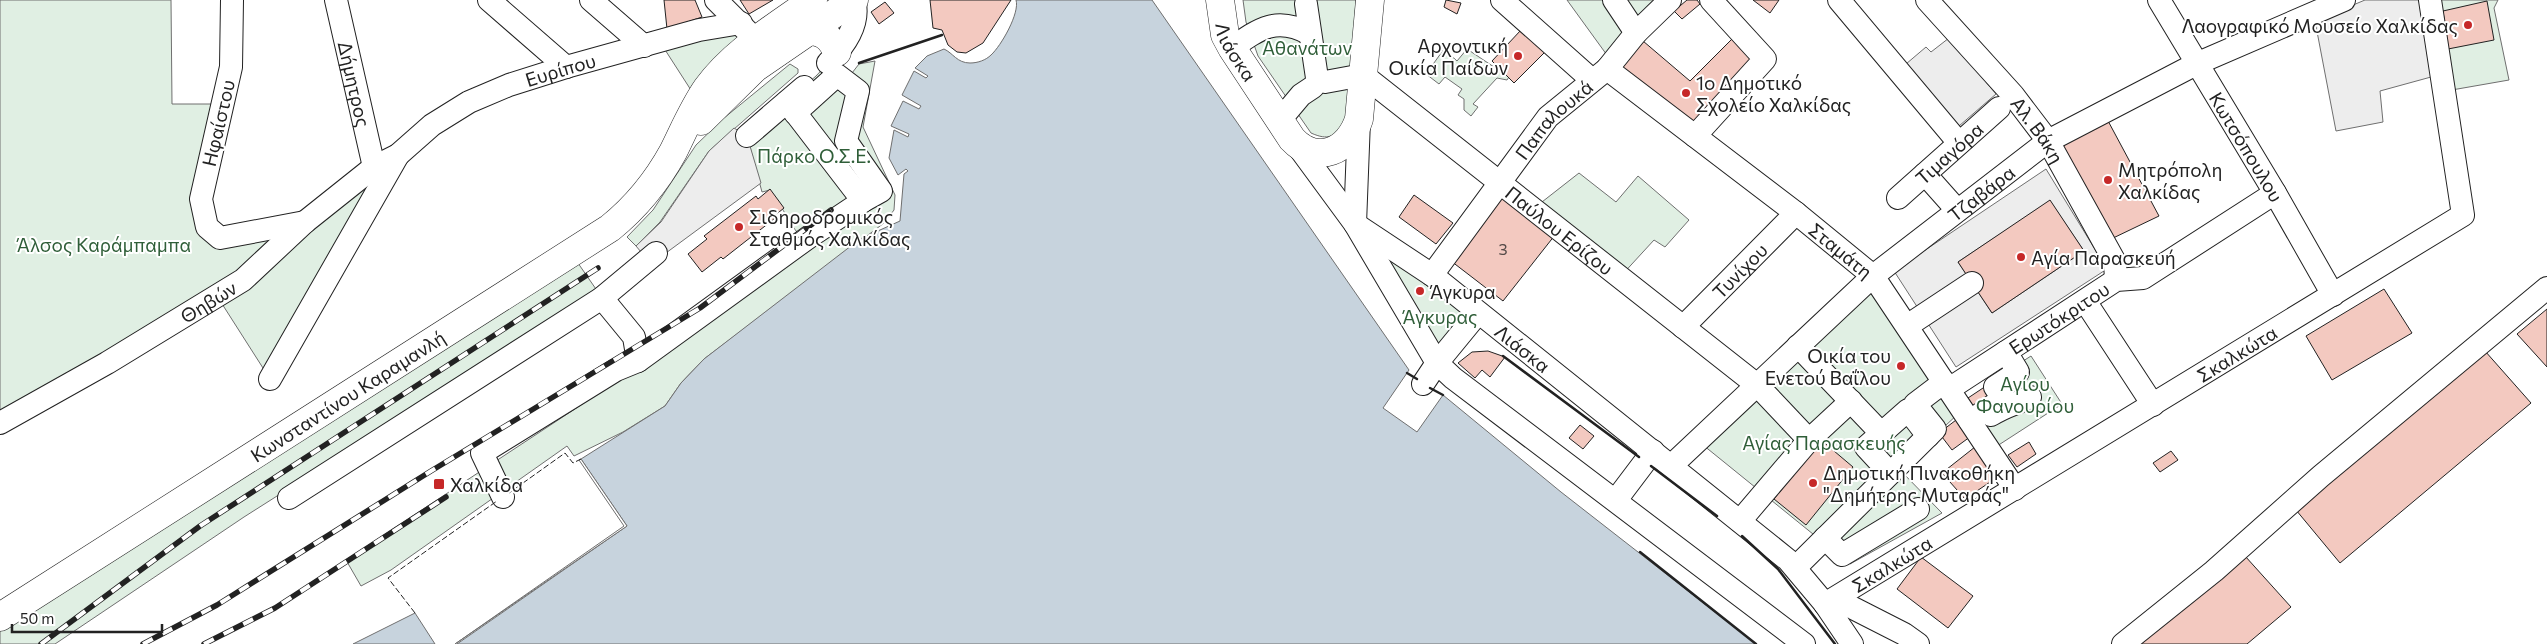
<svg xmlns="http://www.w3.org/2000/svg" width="2547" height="644" font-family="Commissioner,sans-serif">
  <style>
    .green { fill: #e0efe3; stroke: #6f6f6f }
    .parking { fill: #ededed; stroke: #6f6f6f; fill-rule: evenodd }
    .water { fill: #c7d3dd; stroke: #6f6f6f }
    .pier { fill: #fff; stroke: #6f6f6f }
    .building { fill: #f3c9c0; stroke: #222 }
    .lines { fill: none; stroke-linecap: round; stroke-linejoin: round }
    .minor-casing { stroke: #222; stroke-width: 24 }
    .major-casing { stroke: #222; stroke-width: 29 }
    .minor { stroke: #fff; stroke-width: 22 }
    .major { stroke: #fff; stroke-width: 28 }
    .rail-casing { stroke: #222; stroke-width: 5.5 }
    .rail { stroke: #fff; stroke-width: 4; stroke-dasharray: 11; stroke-linecap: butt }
    .fence { stroke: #222; stroke-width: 1; stroke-dasharray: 6 2.5; stroke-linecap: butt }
    .wall { stroke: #222; stroke-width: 2.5 }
    .poi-dot { fill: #c62828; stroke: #fff; stroke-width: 2 }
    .labels { text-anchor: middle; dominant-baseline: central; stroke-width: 4; stroke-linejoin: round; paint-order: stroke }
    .number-label { font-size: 16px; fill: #564c4a }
    .poi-label { font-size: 19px; fill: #222; stroke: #fff; text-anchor: start }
    .park-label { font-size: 19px; fill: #2f5e38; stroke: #fff }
    .street-label { font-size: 19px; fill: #222; stroke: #fff }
  </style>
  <rect width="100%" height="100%" fill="#fff"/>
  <g class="green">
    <path d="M0,0H171L172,104H223L207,227L305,222L398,155L270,379L217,296L0,424Z"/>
    <path d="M1243,0H1356L1348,125C1333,136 1329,141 1311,133L1258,56L1246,22Z"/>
    <path d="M1567,0H1670L1612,62Z"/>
    <path d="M2430,0H2498L2494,8L2509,80L2446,91Z"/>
    <path d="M744,27L698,101L660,42Z"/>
    <path d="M1444,49L1457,61L1467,49L1509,77L1507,80L1497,78L1473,104L1478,107L1471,116L1464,110V99L1458,95L1462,89L1445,77L1439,84L1426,74Z"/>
    <path d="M833,58L852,73L859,64L875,61L863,127L895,195L894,210L884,223L704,359L681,383L665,406L623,432L574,456L567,446L391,570L361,586L346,560L599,393L806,242C788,225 785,209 770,190L762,192L747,136L816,76Z"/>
    <path d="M790,64L798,69V73L709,151L660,222L636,246L627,237L653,210L696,145L724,118Z"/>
    <path d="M1579,173L1616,202L1638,176L1689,220L1665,247L1654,240L1620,277L1533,209Z"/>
    <path d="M571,253L598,292L244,517L55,644H0V618Z"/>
    <path d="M1400,253L1478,313L1437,363L1380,266Z"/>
    <path d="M1872,291L1959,413L1899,469L1942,513L1850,564L1703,445Z"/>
    <path d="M2031,356L2062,404L1994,448L1973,416L1990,382Z"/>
  </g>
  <g class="parking">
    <path d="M2365,0H2419L2431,77L2380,91L2383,122L2336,131L2315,21Z"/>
    <path d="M1949,38L1996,94L1959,126L1906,64L1926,47L1931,52Z"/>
    <path d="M734,128L747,136L761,183L651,264L636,246L661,222L709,151Z"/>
    <path d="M2046,169L2107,269L1956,367L1894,271ZM2050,201L2084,251L1992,313L1958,262Z"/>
  </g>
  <g class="water">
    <path d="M1016,0H1152L1409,370L1383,408L1417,432L1443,395L1561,492L1756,644H457L627,526L581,459L665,406L681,383L704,359L860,239L900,221L904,174L908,171L906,169L898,175L889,158L894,130L908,137L909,134L891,126L903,101L919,109L921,106L902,95L914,71L926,78L928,76L915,68L927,56L944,49C953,53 957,63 970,63C978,63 986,60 991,55C1001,46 1020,13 1016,0Z"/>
    <path d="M415,613L435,644H353Z"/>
  </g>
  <path class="pier" d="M581,459L627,526L455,644L624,526L579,460Z"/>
  <g class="building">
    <path d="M664,0H695L702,17L667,29Z"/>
    <path d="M740,0H773L749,14Z"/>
    <path d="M930,0H1011L983,43L966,53L957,52L948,45L942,30L933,28Z"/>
    <path d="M1446,0L1461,3L1457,14L1444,7Z"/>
    <path d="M1687,0H1697L1700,4L1682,19L1674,11Z"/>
    <path d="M1753,0H1779L1770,13Z"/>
    <path d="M2487,1L2494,40L2448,49L2443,11Z"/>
    <path d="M885,2L894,13L879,24L871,12Z"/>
    <path d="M1521,30L1545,52L1514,83L1492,61Z"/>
    <path d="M1734,37L1754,58L1693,130L1620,65L1643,41L1690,81Z"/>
    <path d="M2107,119L2159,216L2109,240L2057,144Z"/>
    <path d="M770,189L784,208L773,217L774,219L723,259L721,257L702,272L688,254L707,239L704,236L756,196L758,199Z"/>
    <path d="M1503,194L1555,235L1503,301L1451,261Z"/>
    <path d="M1414,195L1453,223L1436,244L1399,217Z"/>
    <path d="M2050,200L2084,251L1992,313L1958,262Z"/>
    <path d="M2384,289L2412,333L2332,380L2306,336Z"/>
    <path d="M2547,309V367L2517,334Z"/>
    <path d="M1488,351L1505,357L1490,377L1482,370L1475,378L1458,363L1472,352Z"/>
    <path d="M2485,351L2531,403L2340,563L2296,510Z"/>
    <path d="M1989,384L1998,398L1977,412L1968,398Z"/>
    <path d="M1960,417L1974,434L1952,450L1939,433Z"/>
    <path d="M1580,425L1594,436L1583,449L1569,438Z"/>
    <path d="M1821,440L1853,467L1806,525L1774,499Z"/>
    <path d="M2029,442L2036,454L2017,467L2008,455Z"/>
    <path d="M1980,443L2002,474L1965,499L1942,473Z"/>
    <path d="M2171,451L2178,460L2160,472L2153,463Z"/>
    <path d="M2245,556L2291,607L2247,644H2139Z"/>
    <path d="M1921,557L1973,596L1948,628L1897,589Z"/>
  </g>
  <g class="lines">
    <g class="minor-casing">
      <g id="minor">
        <path d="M232,0L231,67L201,199L207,227L220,238L305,222"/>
        <path id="s1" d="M336,0L374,167"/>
        <path d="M489,0L566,67"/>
        <path d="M591,0L644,46"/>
        <path d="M716,0L747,31"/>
        <path d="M1502,0L1592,80"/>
        <path d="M1614,0L1636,33"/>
        <path d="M1839,0L1959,143"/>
        <path id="s2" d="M1927,0L2013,95L2048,141L2115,262L2116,280"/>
        <path id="s3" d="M2159,0L2275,193L2333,295"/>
        <path d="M1306,4L1317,78"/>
        <path d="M1232,48C1260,28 1277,16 1310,34"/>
        <path d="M828,63C844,46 861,24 854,0"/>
        <path id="s4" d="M1607,69L1796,213L1873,276L2015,489"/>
        <path id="s5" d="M1325,82L1363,75L1757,385L1809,440L1851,401"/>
        <path d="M787,102L863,201"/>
        <path d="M1280,120L1301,95L1313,87"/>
        <path d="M1359,120L1355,224L1437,363L1453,378L1804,644"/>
        <path d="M747,136L804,87"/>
        <path d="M1695,136L1765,59L1711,0"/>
        <path id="s6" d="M1294,141L1355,224L1432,275L1788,560L1825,604L1852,644"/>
        <path d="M1925,174L1957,210"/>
        <path id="s7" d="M1898,198L1999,108"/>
        <path id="s8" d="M1432,275L1548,117L1607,69L1636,33L1670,0"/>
        <path d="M2085,301L2153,405"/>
        <path d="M1907,326L1972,283"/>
        <path id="s9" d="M1683,327L1796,213"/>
        <path d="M1798,346L1882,434"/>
        <path d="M638,361L809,237L863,201L881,191L846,141L858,91L837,75L795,113"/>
        <path d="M270,379L398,155"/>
        <path d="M1423,384L1437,363L1478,313"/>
        <path id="s10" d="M1949,389L2116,280L2143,278L2275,193"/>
        <path d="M1991,415C2005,406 2016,404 2030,397"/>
        <path d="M1970,421L2003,399L1995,387L2018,372L2006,352"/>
        <path id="s11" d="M0,423L107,363L243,280L305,222L374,167L398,155L432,125L469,102L509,85L566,67L699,30L741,23"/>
        <path id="s12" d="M1672,465L1873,276L2048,141L2196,64L2344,0"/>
        <path d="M1890,473L1866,447L1908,410L1928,436L1935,429L1915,404L1944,382"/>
        <path d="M503,497L482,453L616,370L638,361L634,337L602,298"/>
        <path d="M289,498L602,298L656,253"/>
        <path d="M1616,500L1653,451"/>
        <path d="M1740,521L1809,440"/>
        <path d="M1825,538L1842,555L1918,509"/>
        <path d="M1796,567L1928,436"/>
        <path id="s13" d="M1825,604L2463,215L2430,0"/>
        <path d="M1825,604L1851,607L1904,634L1918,644"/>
        <path d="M2123,644L2214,571L2321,476L2547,288"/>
      </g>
    </g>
    <g class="major-casing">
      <g id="major">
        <path id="s14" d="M1220,0L1225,35L1232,48L1292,139C1317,166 1349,151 1359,119L1370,0"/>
        <path d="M806,31C823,31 831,37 837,52"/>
        <path d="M701,121L755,68L854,0"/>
        <path id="s15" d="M0,617L610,228C636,207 657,181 673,152C684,130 693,108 707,88C734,51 777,26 813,0"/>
      </g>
    </g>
    <use href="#minor" class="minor"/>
    <use href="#major" class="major"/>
    <g class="rail-casing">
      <g id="rail">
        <path d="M41,644L200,526L598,268"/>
        <path d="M143,644L217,605L431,471L700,308L831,210"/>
        <path d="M204,644L275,608L446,497"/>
      </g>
    </g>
    <use href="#rail" class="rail"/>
    <g class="fence">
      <path d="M509,493L565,453L573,463L581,459"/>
      <path d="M415,613L388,578L497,501"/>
    </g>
    <g class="wall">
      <path d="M859,63L942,35"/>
      <path d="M1503,356L1639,457"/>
      <path d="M1407,373L1417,379"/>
      <path d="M1430,388L1443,395"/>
      <path d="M1651,466L1717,516"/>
      <path d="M1742,536L1778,569L1835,644"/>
      <path d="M1640,552L1756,644"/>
    </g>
  </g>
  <g class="poi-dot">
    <circle cx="2468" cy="25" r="5"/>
    <circle cx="1518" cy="56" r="5"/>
    <circle cx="1686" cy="93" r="5"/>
    <circle cx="2108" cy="180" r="5"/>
    <circle cx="739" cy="227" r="5"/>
    <circle cx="2021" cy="257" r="5"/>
    <circle cx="1420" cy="291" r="5"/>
    <circle cx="1901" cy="366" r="5"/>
    <circle cx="1813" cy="483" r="5"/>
    <rect x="433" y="478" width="12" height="12" rx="2.5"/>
  </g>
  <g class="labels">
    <g class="number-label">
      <text x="1503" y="248">3</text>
    </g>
    <g class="poi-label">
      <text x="2458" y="25" text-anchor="end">Λαογραφικό Μουσείο Χαλκίδας</text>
      <text x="1508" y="45" text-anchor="end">Αρχοντική<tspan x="1508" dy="22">Οικία Παίδων</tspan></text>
      <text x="1696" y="82">1ο Δημοτικό<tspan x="1696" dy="22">Σχολείο Χαλκίδας</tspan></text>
      <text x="2118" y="169">Μητρόπολη<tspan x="2118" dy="22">Χαλκίδας</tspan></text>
      <text x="749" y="216">Σιδηροδρομικός<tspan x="749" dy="22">Σταθμός Χαλκίδας</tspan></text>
      <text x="2031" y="257">Αγία Παρασκευή</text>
      <text x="1430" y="291">Άγκυρα</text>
      <text x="1891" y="355" text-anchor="end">Οικία του<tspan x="1891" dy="22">Ενετού Βαΐλου</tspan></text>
      <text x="1823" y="472">Δημοτική Πινακοθήκη<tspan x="1823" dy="22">"Δημήτρης Μυταράς"</tspan></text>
      <text x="450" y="484">Χαλκίδα</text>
    </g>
    <g class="park-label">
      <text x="1307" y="47">Αθανάτων</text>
      <text x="814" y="155">Πάρκο Ο.Σ.Ε.</text>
      <text x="104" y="244">Άλσος Καράμπαμπα</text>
      <text x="1440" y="316">Άγκυρας</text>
      <text x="2025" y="383">Αγίου<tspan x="2025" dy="22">Φανουρίου</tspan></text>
      <text x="1824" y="442">Αγίας Παρασκευής</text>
    </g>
    <g class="street-label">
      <text stroke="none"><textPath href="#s14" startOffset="55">Λιάσκα</textPath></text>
      <text stroke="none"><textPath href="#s11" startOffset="668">Ευρίπου</textPath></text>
      <text stroke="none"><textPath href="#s1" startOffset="86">Δήμητρος</textPath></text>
      <text stroke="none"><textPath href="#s8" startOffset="198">Παπαλουκά</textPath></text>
      <text transform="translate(218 123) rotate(-77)">Ηφαίστου</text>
      <text stroke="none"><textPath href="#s2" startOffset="171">Αλ. Βάκη</textPath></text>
      <text stroke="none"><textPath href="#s3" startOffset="171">Κωτσόπουλου</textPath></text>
      <text stroke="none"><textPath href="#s7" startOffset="68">Τιμαγόρα</textPath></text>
      <text stroke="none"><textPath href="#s12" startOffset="412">Τζαβάρα</textPath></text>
      <text stroke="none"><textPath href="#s5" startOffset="289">Παύλου Ερίζου</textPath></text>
      <text stroke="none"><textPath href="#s4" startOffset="296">Σταμάτη</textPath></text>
      <text stroke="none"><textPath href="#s9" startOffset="80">Τυνίχου</textPath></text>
      <text stroke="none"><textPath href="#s11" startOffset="241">Θηβών</textPath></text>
      <text stroke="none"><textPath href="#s10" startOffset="131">Ερωτόκριτου</textPath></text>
      <text stroke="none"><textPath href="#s6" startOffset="312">Λιάσκα</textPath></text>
      <text stroke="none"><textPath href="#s13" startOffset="482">Σκαλκώτα</textPath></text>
      <text stroke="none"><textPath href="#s15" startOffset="412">Κωνσταντίνου Καραμανλή</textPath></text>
      <text stroke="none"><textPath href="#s13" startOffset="78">Σκαλκώτα</textPath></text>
    </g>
  </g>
  <path d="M12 624v8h150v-8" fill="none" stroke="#222222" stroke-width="2.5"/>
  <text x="20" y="624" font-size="15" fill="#222222" stroke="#ffffff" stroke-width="4" paint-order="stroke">50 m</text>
</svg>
